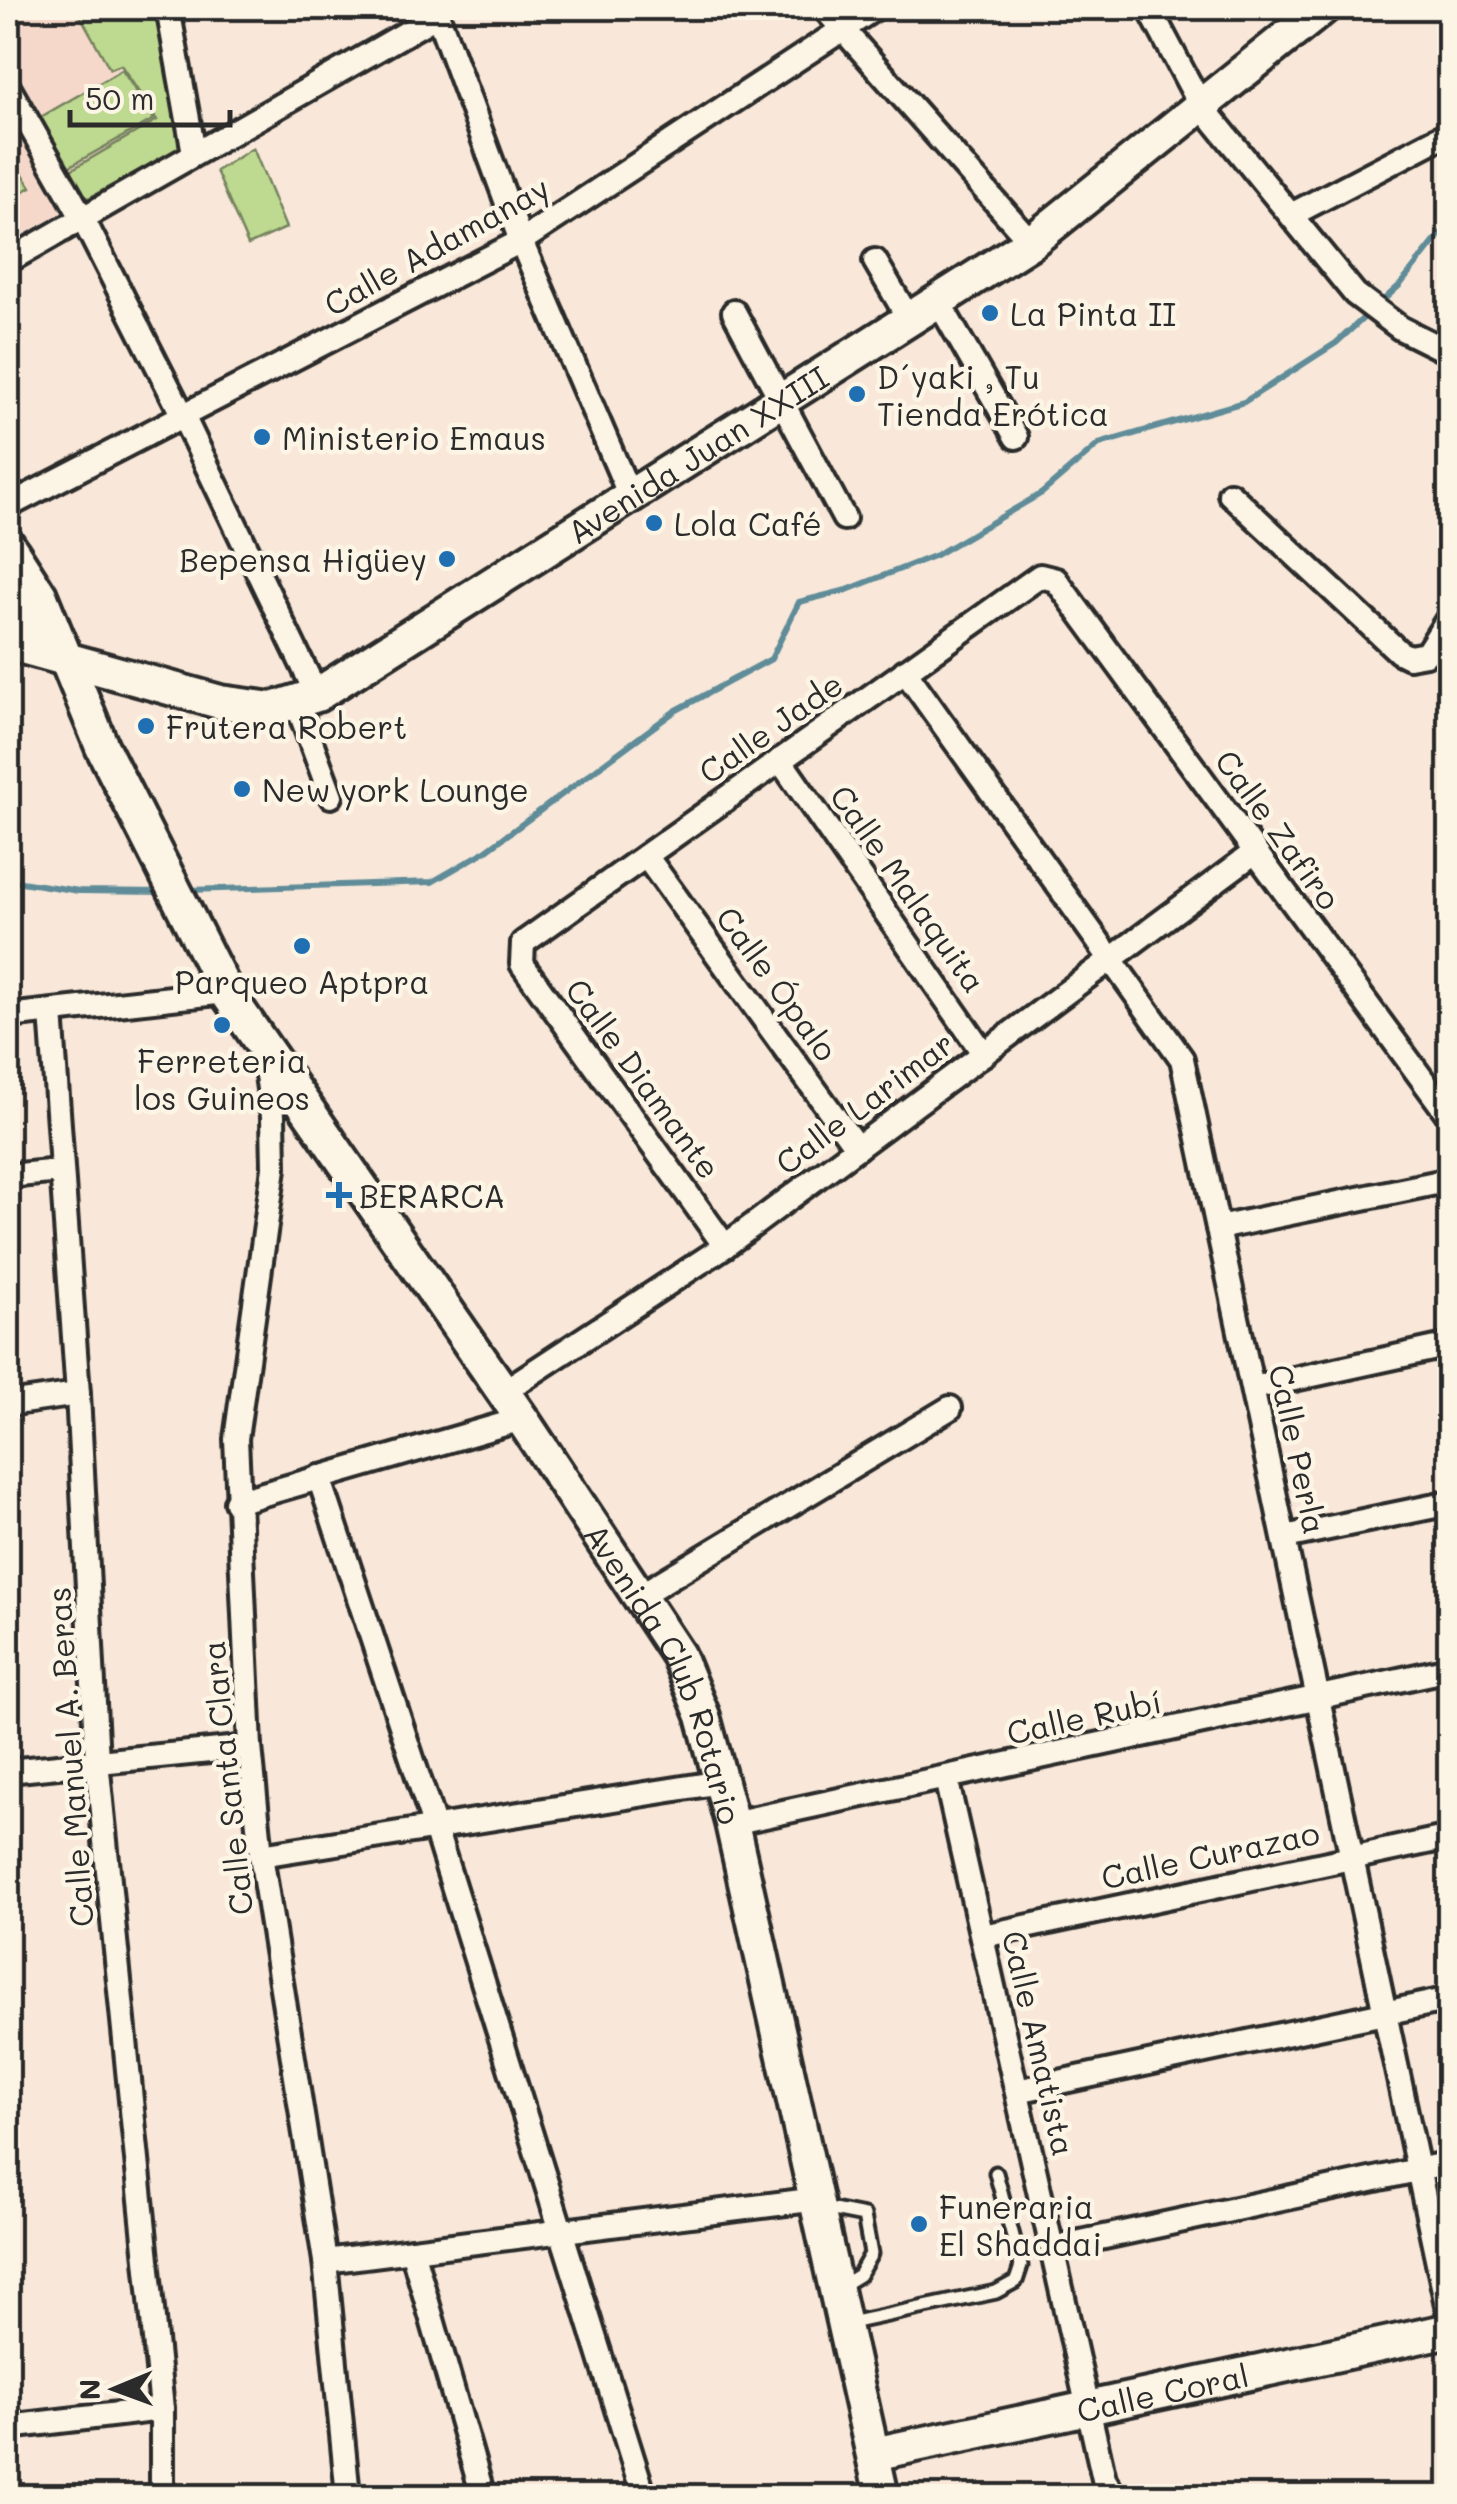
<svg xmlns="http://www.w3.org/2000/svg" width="1457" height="2504" font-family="Mali,sans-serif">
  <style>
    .built { fill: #f5d8ca }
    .green { fill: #bed990; stroke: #74825e; stroke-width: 2.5 }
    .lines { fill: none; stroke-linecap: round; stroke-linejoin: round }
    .stream { stroke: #5f8c98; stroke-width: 6 }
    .lane-casing { stroke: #2b2b2b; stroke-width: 19 }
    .street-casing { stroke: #2b2b2b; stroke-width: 30 }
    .secondary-casing { stroke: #2b2b2b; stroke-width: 40 }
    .lane { stroke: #fcf5e5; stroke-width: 11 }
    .street { stroke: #fcf5e5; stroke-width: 22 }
    .secondary { stroke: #fcf5e5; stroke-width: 32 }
    .poi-dot { fill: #1f6fb2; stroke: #fcf5e5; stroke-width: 4 }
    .labels { text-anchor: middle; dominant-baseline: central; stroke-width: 9; stroke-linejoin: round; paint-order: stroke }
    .street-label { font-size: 32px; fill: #2b2b2b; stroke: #fcf5e5 }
    .poi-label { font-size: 32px; fill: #2b2b2b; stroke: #fcf5e5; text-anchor: start }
  </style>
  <rect width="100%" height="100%" fill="#f9e8d9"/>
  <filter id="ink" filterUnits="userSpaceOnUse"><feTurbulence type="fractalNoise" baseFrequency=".01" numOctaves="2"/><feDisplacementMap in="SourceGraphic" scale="20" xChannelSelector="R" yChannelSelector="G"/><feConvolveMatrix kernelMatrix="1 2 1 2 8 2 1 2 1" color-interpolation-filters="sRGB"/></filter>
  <g filter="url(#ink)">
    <path class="built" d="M8,8H158L184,146L8,242Z"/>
    <g class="green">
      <path d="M76,8H158L184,146L81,202L64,174L157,120L121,65L110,69Z"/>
      <path d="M122,70L154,119L63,170L34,121Z"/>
      <path d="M253,148L286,228L248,245L216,171Z"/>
      <path d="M8,150L31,187L8,200Z"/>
    </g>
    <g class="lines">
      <g class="stream">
        <path d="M1378,305L1400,285L1450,222"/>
        <path d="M8,880L79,891L165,892"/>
        <path d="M188,890L432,882L484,852L675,711L771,659L799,602L847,590L936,555L1042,493L1099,444L1244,402L1336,343L1369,313"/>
      </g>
      <g class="lane-casing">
        <g id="lane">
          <path d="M823,2208L864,2216L871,2254L859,2275L841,2286"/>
          <path d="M845,2324L996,2292L1016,2281L1021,2266L996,2173"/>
        </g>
      </g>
      <g class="street-casing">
        <g id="street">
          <path d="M168,8L194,153"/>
          <path d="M435,8L521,241L630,496"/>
          <path d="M824,8L1031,242"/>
          <path d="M1149,8L1200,104L1355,294L1400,328L1450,353"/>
          <path d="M8,87L83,219L183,416L317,695"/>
          <path d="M1293,214L1450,132"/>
          <path d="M8,261L436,16"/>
          <path d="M875,261L909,319"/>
          <path d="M938,301L1016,437"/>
          <path d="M734,312L844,518"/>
          <path d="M1230,494L1399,652L1409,657L1426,654L1450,616"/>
          <path d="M8,506L521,241L875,8"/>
          <path d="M905,671L1182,1059L1450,2319"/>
          <path d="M296,701L331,796"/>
          <path d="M780,760L984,1054"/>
          <path d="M646,856L857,1148"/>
          <path d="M51,1012L78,1394L97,1761L162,2409V2496"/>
          <path d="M8,1016L226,992"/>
          <path d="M264,1055L273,1116L274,1168L236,1439L250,1747L261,1855L325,2261L348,2496"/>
          <path d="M8,1176L60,1171"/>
          <path d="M1218,1228L1450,1180"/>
          <path d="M725,1246L522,964L523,943L1040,576L1056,580L1450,1117"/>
          <path d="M1253,1388L1450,1345"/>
          <path d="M503,1392L725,1246L1255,852"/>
          <path d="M8,1404L78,1394"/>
          <path d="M319,1477L435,1828L644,2496"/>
          <path d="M236,1502L522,1419"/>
          <path d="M1285,1537L1450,1503"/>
          <path d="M639,1596L950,1408"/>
          <path d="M8,1771L250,1747"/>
          <path d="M946,1778L1104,2479L1114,2496"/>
          <path d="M732,1823L1450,1669"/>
          <path d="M261,1855L721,1782"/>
          <path d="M983,1936L1450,1837"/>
          <path d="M1017,2091L1450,1999"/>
          <path d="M1053,2248L1450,2163"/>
          <path d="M412,2250L483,2496"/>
          <path d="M325,2261L818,2199"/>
          <path d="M8,2427L162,2409"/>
        </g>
      </g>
      <g class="secondary-casing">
        <g id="secondary">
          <path id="s1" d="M8,545L40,595L102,747L226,992L522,1419L678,1655L703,1716L732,1823L882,2496"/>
          <path d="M8,590L51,645"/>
          <path id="s2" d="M8,643L220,702L272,709L317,695L1031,242L1323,8"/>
          <path id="s3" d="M874,2454L1450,2330"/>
        </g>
      </g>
      <use href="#lane" class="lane"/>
      <use href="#street" class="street"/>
      <use href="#secondary" class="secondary"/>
    </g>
  </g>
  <g class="poi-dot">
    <circle cx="990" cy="313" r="10"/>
    <circle cx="857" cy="394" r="10"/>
    <circle cx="262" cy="437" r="10"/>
    <circle cx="654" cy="523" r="10"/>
    <circle cx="447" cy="559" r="10"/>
    <circle cx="146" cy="726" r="10"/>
    <circle cx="242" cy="789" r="10"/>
    <circle cx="302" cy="946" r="10"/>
    <circle cx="222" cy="1025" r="10"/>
    <path d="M334 1180h10v10h10v10h-10v10h-10v-10h-10v-10h10z"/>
    <circle cx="919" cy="2224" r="10"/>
  </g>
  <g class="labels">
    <g class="street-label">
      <text transform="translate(436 245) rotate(-29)">Calle Adamanay</text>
      <text stroke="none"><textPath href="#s2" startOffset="770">Avenida Juan XXIII</textPath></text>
      <text transform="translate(770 727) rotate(-35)">Calle Jade</text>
      <text transform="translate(1279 829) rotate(54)">Calle Zafiro</text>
      <text transform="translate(909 888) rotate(55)">Calle Malaquita</text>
      <text transform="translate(778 983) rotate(54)">Calle Ópalo</text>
      <text transform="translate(644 1078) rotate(54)">Calle Diamante</text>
      <text transform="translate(864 1102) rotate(-37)">Calle Larimar</text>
      <text transform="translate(1299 1449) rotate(78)">Calle Perla</text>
      <text stroke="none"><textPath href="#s1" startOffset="1312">Avenida Club Rotario</textPath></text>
      <text transform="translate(1084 1716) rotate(-12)">Calle Rubí</text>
      <text transform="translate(69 1757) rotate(-94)">Calle Manuel A. Beras</text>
      <text transform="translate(226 1778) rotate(-96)">Calle Santa Clara</text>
      <text transform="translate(1210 1854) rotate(-12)">Calle Curazao</text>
      <text transform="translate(1040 2043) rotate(77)">Calle Amatista</text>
      <text stroke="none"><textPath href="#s3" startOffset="295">Calle Coral</textPath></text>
    </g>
    <g class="poi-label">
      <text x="1010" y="313">La Pinta II</text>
      <text x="877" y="376">D´yaki , Tu<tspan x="877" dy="37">Tienda Erótica</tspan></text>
      <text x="282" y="437">Ministerio Emaus</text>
      <text x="674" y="523">Lola Café</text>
      <text x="427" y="559" text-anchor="end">Bepensa Higüey</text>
      <text x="166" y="726">Frutera Robert</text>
      <text x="262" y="789">New york Lounge</text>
      <text x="302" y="981" text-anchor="middle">Parqueo Aptpra</text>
      <text x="222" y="1060" text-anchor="middle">Ferreteria<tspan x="222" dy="37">los Guineos</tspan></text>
      <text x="359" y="1195">BERARCA</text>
      <text x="939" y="2206">Funeraria<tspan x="939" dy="37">El Shaddai</tspan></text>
    </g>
  </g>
  <rect width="1457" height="2504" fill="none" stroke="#fcf5e5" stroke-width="40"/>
  <rect x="20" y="20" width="1417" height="2464" fill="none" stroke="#2b2b2b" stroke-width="4" filter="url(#ink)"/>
  <g transform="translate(115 2389) rotate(269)" stroke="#fcf5e5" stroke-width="8" paint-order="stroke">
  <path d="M0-8L18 38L0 25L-18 38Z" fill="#2b2b2b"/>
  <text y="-15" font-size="28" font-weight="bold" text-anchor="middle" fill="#2b2b2b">N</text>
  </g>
  <path d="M70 110v15h160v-15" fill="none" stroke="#2b2b2b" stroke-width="5"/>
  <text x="85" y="110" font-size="30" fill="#2b2b2b" stroke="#fcf5e5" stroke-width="8" paint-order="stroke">50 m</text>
</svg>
